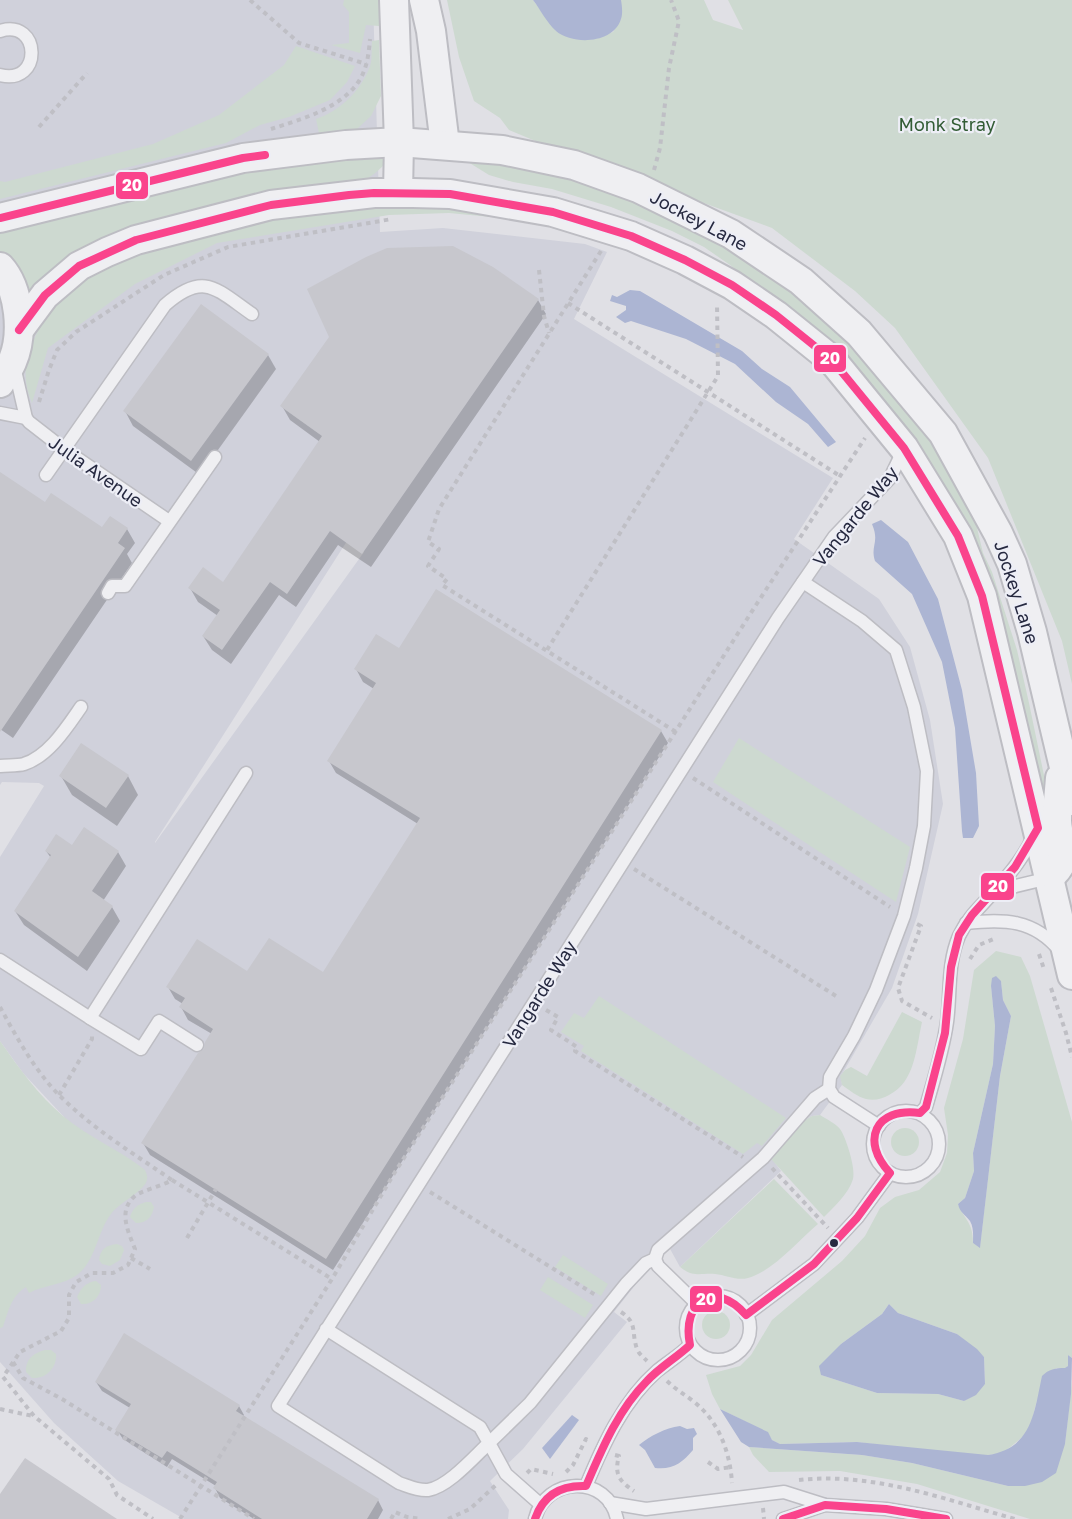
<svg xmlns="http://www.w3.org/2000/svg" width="1072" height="1519" font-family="'Golos Text',sans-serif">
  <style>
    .built { fill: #d0d1db; fill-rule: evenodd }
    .green { fill: #cdd9d0; fill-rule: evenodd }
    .water { fill: #acb5d3 }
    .shadow { fill: #0003 }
    .building { fill: #c7c7cd }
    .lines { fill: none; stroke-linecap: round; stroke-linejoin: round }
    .service-casing { stroke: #bdbdc3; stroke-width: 15 }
    .tertiary-casing { stroke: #bdbdc3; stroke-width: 32 }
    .path { stroke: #bfbfc5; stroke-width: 4; stroke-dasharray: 4.5 4.5; stroke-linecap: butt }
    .service { stroke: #efeff2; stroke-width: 12 }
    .tertiary { stroke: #efeff2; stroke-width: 28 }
    .bus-1-casing { stroke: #edeef6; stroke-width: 12 }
    .bus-1 { stroke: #fa448c; stroke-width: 8 }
    .bus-dot { fill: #262940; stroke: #edeef6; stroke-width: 2 }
    .labels { text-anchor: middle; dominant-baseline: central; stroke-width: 4.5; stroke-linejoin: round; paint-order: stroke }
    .park-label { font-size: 18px; fill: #325c35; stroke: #edeef6 }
    .street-label { font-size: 18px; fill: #262940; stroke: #edeef6 }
    .line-badge { stroke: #edeef6; stroke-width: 2 }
    .badge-label { font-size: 16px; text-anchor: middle; font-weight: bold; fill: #fff }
  </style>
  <rect width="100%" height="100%" fill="#e0e0e5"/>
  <path class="built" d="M0,0H373L380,232L443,228L585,244L607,252L574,319L833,478L794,539L879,599L910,647L930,720L943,804L918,914L892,988L841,1076L842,1085L820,1115L812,1116L805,1120L772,1159L781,1171L680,1267L669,1247L654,1261L614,1312L627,1322L523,1449L490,1481L509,1510L508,1519H184L118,1481L54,1423L0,1362V1213L65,1118L23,1073L0,1041V857L44,786L39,783L2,782L0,785ZM347,541L364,552L155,843V842Z"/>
  <g class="green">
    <path d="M344,0H379V26L366,25L360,53L331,45L349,43V12L343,5Z"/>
    <path d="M447,0H533L556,31L601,36L613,32L621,19V0H704L713,20L743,30L728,0H1072V684L1062,641L988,458L895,328L855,291L772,228L545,145L509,130L500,118L474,101L459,57Z"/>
    <path d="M379,40L381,96L371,116L357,129L343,134L320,138L316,119C340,111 360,91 369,69C373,61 371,49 372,41Z"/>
    <path d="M296,46L355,66L347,82L330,100L289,117L260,125L226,143L0,199V181L5,182L153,144L219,115L284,65Z"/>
    <path d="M390,152V158C382,168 374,175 363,181L271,194L25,301L4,256L0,252V232L209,180L290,163Z"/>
    <path d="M466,158L539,169L602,187L651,207L711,238L772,276L838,332L883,376L934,446L973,511L983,553L992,572L1017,650L1029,703L1046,785L1045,818L1005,637L825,340L730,265L704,247L672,231L611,207L552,189L513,182L489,175L468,162Z"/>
    <path d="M372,205L463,209L515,216L576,233L514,219L449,213L389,215L217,243L135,284L48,348L32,403C22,380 24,359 35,337C47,311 67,287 92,273C115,261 142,254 166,246C234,225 301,213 372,205Z"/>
    <path d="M739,738L910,847L896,902L713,782Z"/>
    <path d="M996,951L1021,957L1030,976L1072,1122V1358L1068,1355V1366L1065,1369L1056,1368L1037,1400L1031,1424L1025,1435L1003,1453L988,1455H967L857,1442L780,1444L772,1440L767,1432L720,1409L712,1394L706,1375L740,1366L751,1355L772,1320L842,1261L865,1236L880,1208L895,1197L919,1190L940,1172L947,1153L948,1135L944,1108L963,1039L974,970ZM1001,981L1003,1000L1011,1016L1000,1076L980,1247L973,1243C973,1222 965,1221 958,1204L965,1198L974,1171L973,1153L993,1064L995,1026L991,986ZM889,1304L898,1313L957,1334L984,1357L985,1384L964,1401L938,1394L877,1393L821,1375L841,1344L882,1314Z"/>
    <path d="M599,996L786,1118L762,1146L757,1143L743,1154L581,1051L584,1046L561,1032L574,1013L584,1018Z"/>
    <path d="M902,1012L922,1022C916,1049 915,1082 889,1095C882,1099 874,1101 866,1099C858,1097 849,1090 842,1085L840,1076L845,1070L851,1067L867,1076Z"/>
    <path d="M0,1041C19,1068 38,1095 63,1116C88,1137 120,1150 145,1170C146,1173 148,1176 147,1179C147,1190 118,1203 111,1214C97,1232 96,1261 77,1275C63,1285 44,1285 29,1293L26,1287C11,1296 8,1312 3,1327L0,1328Z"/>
    <path d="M820,1115C826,1119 835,1123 840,1129C846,1137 856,1169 853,1179C849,1193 834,1207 824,1217L771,1159L805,1120L812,1116Z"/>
    <circle cx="905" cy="1142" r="14"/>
    <path d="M774,1179L818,1224C799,1240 772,1272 748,1278C737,1281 726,1275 715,1274C700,1273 694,1278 680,1267Z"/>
    <path d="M146,1202H151L154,1207C152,1217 147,1223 136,1223L130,1217C132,1209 138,1204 146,1202Z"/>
    <path d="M117,1244L122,1246L124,1250L120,1260L110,1266L102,1264L99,1260C100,1249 107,1245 117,1244Z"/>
    <path d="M563,1255L608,1284L601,1296L555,1267Z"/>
    <path d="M548,1277L593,1305L585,1318L540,1290Z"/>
    <path d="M96,1281L101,1285C101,1296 93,1305 81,1304L77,1297C81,1288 86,1282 96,1281Z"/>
    <circle cx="716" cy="1325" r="14"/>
    <path d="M45,1350H51L56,1354C57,1368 46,1379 32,1378L26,1372C25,1359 34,1353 45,1350Z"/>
    <path d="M1072,1382V1519H1030L917,1484L840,1471L769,1472L753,1455L749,1447L862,1455L912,1463L1008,1486H1025L1065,1444Z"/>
  </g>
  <g class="water">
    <path d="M533,0H621C622,6 623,14 621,19C614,43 574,46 556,31C547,23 540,9 533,0Z"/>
    <path d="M630,290L640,291L742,351L762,369L790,387L836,442L828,447L808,424L776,402L735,364L686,339L631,321L625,323L616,317L626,310V306L610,301L612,295L617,297Z"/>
    <path d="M881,520L908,542L938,599L962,690L976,773L979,826L973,838H963L962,831L955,728L942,662L912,594L875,561C870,545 880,543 872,524Z"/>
    <path d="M996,976L1001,981L1003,1000L1011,1016L1000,1076L980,1248L973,1243C973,1236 974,1228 970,1221C965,1214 960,1213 958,1204L965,1198L974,1171L973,1153L993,1064L995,1026L991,986L992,978Z"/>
    <path d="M889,1304L898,1313L957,1334L977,1349L984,1357L985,1384L976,1395L964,1401L938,1394L877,1393L821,1375L819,1366L841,1344L882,1314Z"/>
    <path d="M1068,1355L1072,1358L1071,1394L1065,1444L1056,1473L1042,1482L1025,1486H1008L912,1463L862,1455L749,1447L741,1442L720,1409L768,1432L772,1440L780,1444L857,1442L988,1455C1032,1448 1034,1413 1042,1376C1049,1369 1055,1368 1065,1368L1068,1366Z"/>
    <path d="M572,1415L579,1420L550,1459L542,1448Z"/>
    <path d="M680,1426L687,1429L694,1428L697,1434L693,1438V1450C682,1463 673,1470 655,1468L645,1450L639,1445C650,1436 665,1428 680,1426Z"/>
  </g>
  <g class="shadow">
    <path d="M538,300L546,314L371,567L338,545L296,607L279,595L231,664L212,650L203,636L218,616L198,602L190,588L223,584L320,442L290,420L282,406Z"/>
    <path d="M201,306L268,355L276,369L200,475L133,426L125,411Z"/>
    <path d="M0,473L46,504L102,529H127L135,543L127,554L132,563L13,738L0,729Z"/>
    <path d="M399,650L661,731L668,743L333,1270L150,1155L143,1143L206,1050L212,1034L188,1020L181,1007L183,1004L175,999L168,987L248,973L324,974L418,824L336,773L329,761L374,689L363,682L356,669Z"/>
    <path d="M61,776H128L138,795L117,826L72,795Z"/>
    <path d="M72,847L118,852L126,866L103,901L112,907L120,921L87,971L24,925L15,911L51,858L46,851Z"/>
    <path d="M96,1382L239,1406L244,1415L243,1417L378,1500L383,1510L378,1519H254L220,1498L215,1488L216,1486L172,1459L167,1467L123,1439L117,1430L130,1408L102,1391Z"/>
  </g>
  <g class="building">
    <path d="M453,246L493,267L539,299L362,554L330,531L287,594L270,582L222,650L202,636L220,610L188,588L203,567L223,582L322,436L280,406L329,337L307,289L366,257L387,248Z"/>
    <path d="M201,304L269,354L191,461L123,411Z"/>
    <path d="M0,472L45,502L51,493L102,527L110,516L128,528L118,543L125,548L0,732Z"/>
    <path d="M436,589L662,730L326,1259L141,1143L198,1053L204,1049L205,1042L213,1029L179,1007L185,998L166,987L197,939L247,971L269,938L323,972L420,818L327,761L376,683L354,669L376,634L399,648Z"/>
    <path d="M81,743L129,775L106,808L59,776Z"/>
    <path d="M84,827L119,851L92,891L113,906L78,957L14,911L51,855L45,851L56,834L72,845Z"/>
    <path d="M124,1333L240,1405L236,1411L379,1499L367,1519H262L213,1488L217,1482L167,1451L162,1458L115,1430L131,1404L95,1382Z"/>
    <path d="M25,1458L117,1519H0V1494Z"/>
  </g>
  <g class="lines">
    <g class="service-casing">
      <g id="service">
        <path d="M0,31C41,18 43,86 0,75"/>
        <path d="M14,366L26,418L29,422L65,450L169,521"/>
        <path d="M0,413L26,418"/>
        <path d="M46,475L165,305C204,271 216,289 252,314"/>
        <path d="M803,582L862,621L896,650L914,707L927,771L924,826L916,868L904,916L876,990L854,1036L830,1077L829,1089L834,1097L879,1126"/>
        <path d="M108,593L112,586H125L215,457"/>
        <path d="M0,766C7,765 17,766 24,764C49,756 67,727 81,707"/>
        <path d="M995,891L1049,878"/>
        <path d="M966,923C1004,919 1034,919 1060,951"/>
        <path d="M0,960L90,1018L246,773"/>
        <path d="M90,1018L141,1049L159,1021L197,1045"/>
        <circle cx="906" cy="1144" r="33"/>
        <path d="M920,1113L926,1107C934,1079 943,1051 947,1022C951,993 947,964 959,936C969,915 982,906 996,889C1011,873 1024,857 1033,837"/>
        <path d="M655,1259L658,1250L763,1158L815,1098L829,1089"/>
        <circle cx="718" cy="1328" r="32"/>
        <path d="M746,1315L814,1264L857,1218L890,1173"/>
        <path d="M326,1329L480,1427L489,1443C474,1457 448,1487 428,1490C418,1491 408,1486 399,1483L278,1406L778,618L834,537L890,478L904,449"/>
        <path d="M586,1486C603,1445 623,1401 657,1371C668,1362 680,1355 690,1345"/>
        <path d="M610,1503L646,1509L784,1492L825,1505L886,1509L946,1519"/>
        <path d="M540,1504L506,1474L489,1443L530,1403L626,1284L646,1263L655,1259L658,1266L697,1304"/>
        <path d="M535,1519C545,1476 608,1474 617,1519"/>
        <path d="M783,1519L825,1505"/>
      </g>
    </g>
    <g class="tertiary-casing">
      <g id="tertiary">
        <path d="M394,0L399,142L398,193"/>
        <path d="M424,0L431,31L445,145"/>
        <path d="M0,218L243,158L346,145L399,142L502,150L574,165L638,188L731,234L801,281L859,333L943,433L998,533L1012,564L1032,632L1072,801"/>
        <path d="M0,267C20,289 24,335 12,362C9,369 4,376 0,383"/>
        <path d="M19,330L45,295L79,266L107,252L136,240L271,205L374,193H413L450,194L553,212L631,236L685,260L732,285L776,315L832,360L904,448L958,536L982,596L1072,975"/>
        <path d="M1053,874C1071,857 1058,842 1057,821C1057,807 1059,792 1060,778"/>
      </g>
    </g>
    <g class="path">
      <path d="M250,0L299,43L366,64"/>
      <path d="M39,127L87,73"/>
      <path d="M271,129C302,119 351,106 364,71C368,61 369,50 370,39"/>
      <path d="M654,170L660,148L669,68L679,21L671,0"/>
      <path d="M601,251L439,509L428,542L439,549L428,566L447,579L442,585L676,732"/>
      <path d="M539,270L544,316L549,333"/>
      <path d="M568,303L840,476"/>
      <path d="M39,402L49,370L57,350L76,332L164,275L228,247L392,219"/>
      <path d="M547,650L718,376L717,303"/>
      <path d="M693,778L890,907"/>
      <path d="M634,869L836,996"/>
      <path d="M917,924L921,926L898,988L902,1001L932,1018"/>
      <path d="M1039,954L1044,969"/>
      <path d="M970,959L979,945L996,938"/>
      <path d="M1051,988L1066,1033L1072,1057"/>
      <path d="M0,1007C17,1038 35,1071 60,1096C93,1129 134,1154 172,1180C162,1186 144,1190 136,1195C117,1210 128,1231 135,1249L128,1265L113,1273H92L76,1282L69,1295V1318L61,1331L20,1352L3,1377L34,1416L109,1479L117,1495L153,1519"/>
      <path d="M546,1010L558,1017L551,1030L577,1047L575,1051L743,1157"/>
      <path d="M59,1095L92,1039V1036"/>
      <path d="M772,1168L828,1228"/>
      <path d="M172,1180L332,1279"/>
      <path d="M430,1192L597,1296"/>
      <path d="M187,1238L216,1189"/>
      <path d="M131,1258L150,1269"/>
      <path d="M621,1312C638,1323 631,1332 637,1349C639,1354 643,1357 647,1361"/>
      <path d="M13,1362L23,1378L62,1399L254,1519"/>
      <path d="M667,1381C675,1389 684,1394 693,1401C719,1421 730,1452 732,1483"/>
      <path d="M0,1409L33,1416"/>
      <path d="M615,1455L619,1456C614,1474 619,1481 634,1491"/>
      <path d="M708,1462L718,1469L731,1467"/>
      <path d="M566,1472L573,1465L586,1439L590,1441"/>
      <path d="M527,1473L531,1469L553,1474"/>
      <path d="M799,1480C873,1472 944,1499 1015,1519"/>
      <path d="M763,1508L764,1519"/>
      <path d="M180,1519L332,1279L395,1172L756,605L865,438"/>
      <path d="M391,1519L395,1512L407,1517L421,1519"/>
      <path d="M448,1519L470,1509L497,1484"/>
    </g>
    <use href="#service" class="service"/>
    <use href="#tertiary" class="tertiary"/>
    <g class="bus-1-casing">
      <g id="bus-1">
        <path d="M0,218L243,158L265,155"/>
        <path d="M19,330L45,295L79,266L136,240L271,205L349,195L374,193L450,194L553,212L631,236L685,260L732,285L776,315L832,360L904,448L958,536L982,596L1038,828L1015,867L972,915L959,935L951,967L945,1033L926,1107L920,1113C875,1107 860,1141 890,1173L857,1218L814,1264L746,1315C715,1279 681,1301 690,1345C676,1358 660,1367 647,1381C618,1410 602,1449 586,1486C561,1485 543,1495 535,1519"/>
        <path d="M783,1519L825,1505L886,1509L946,1519"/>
      </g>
    </g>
    <use href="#bus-1" class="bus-1"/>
  </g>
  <circle class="bus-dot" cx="834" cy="1243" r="5"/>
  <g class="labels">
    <g class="park-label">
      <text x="947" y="124">Monk Stray</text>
    </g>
    <g class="street-label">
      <text transform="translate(699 220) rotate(28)">Jockey Lane</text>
      <text transform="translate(96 471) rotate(35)">Julia Avenue</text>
      <text transform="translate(855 516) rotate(-51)">Vangarde Way</text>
      <text transform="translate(1017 592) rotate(72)">Jockey Lane</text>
      <text transform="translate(539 994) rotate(-58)">Vangarde Way</text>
    </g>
  </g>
  <g class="line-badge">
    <rect x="115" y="171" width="34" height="29" rx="6" fill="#fa448c"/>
    <rect x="813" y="344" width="34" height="29" rx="6" fill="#fa448c"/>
    <rect x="980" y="872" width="35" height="29" rx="6" fill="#fa448c"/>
    <rect x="689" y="1285" width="34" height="28" rx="6" fill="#fa448c"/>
  </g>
  <g class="badge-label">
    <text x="132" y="191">20</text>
    <text x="830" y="364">20</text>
    <text x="998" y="892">20</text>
    <text x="706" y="1305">20</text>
  </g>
</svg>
